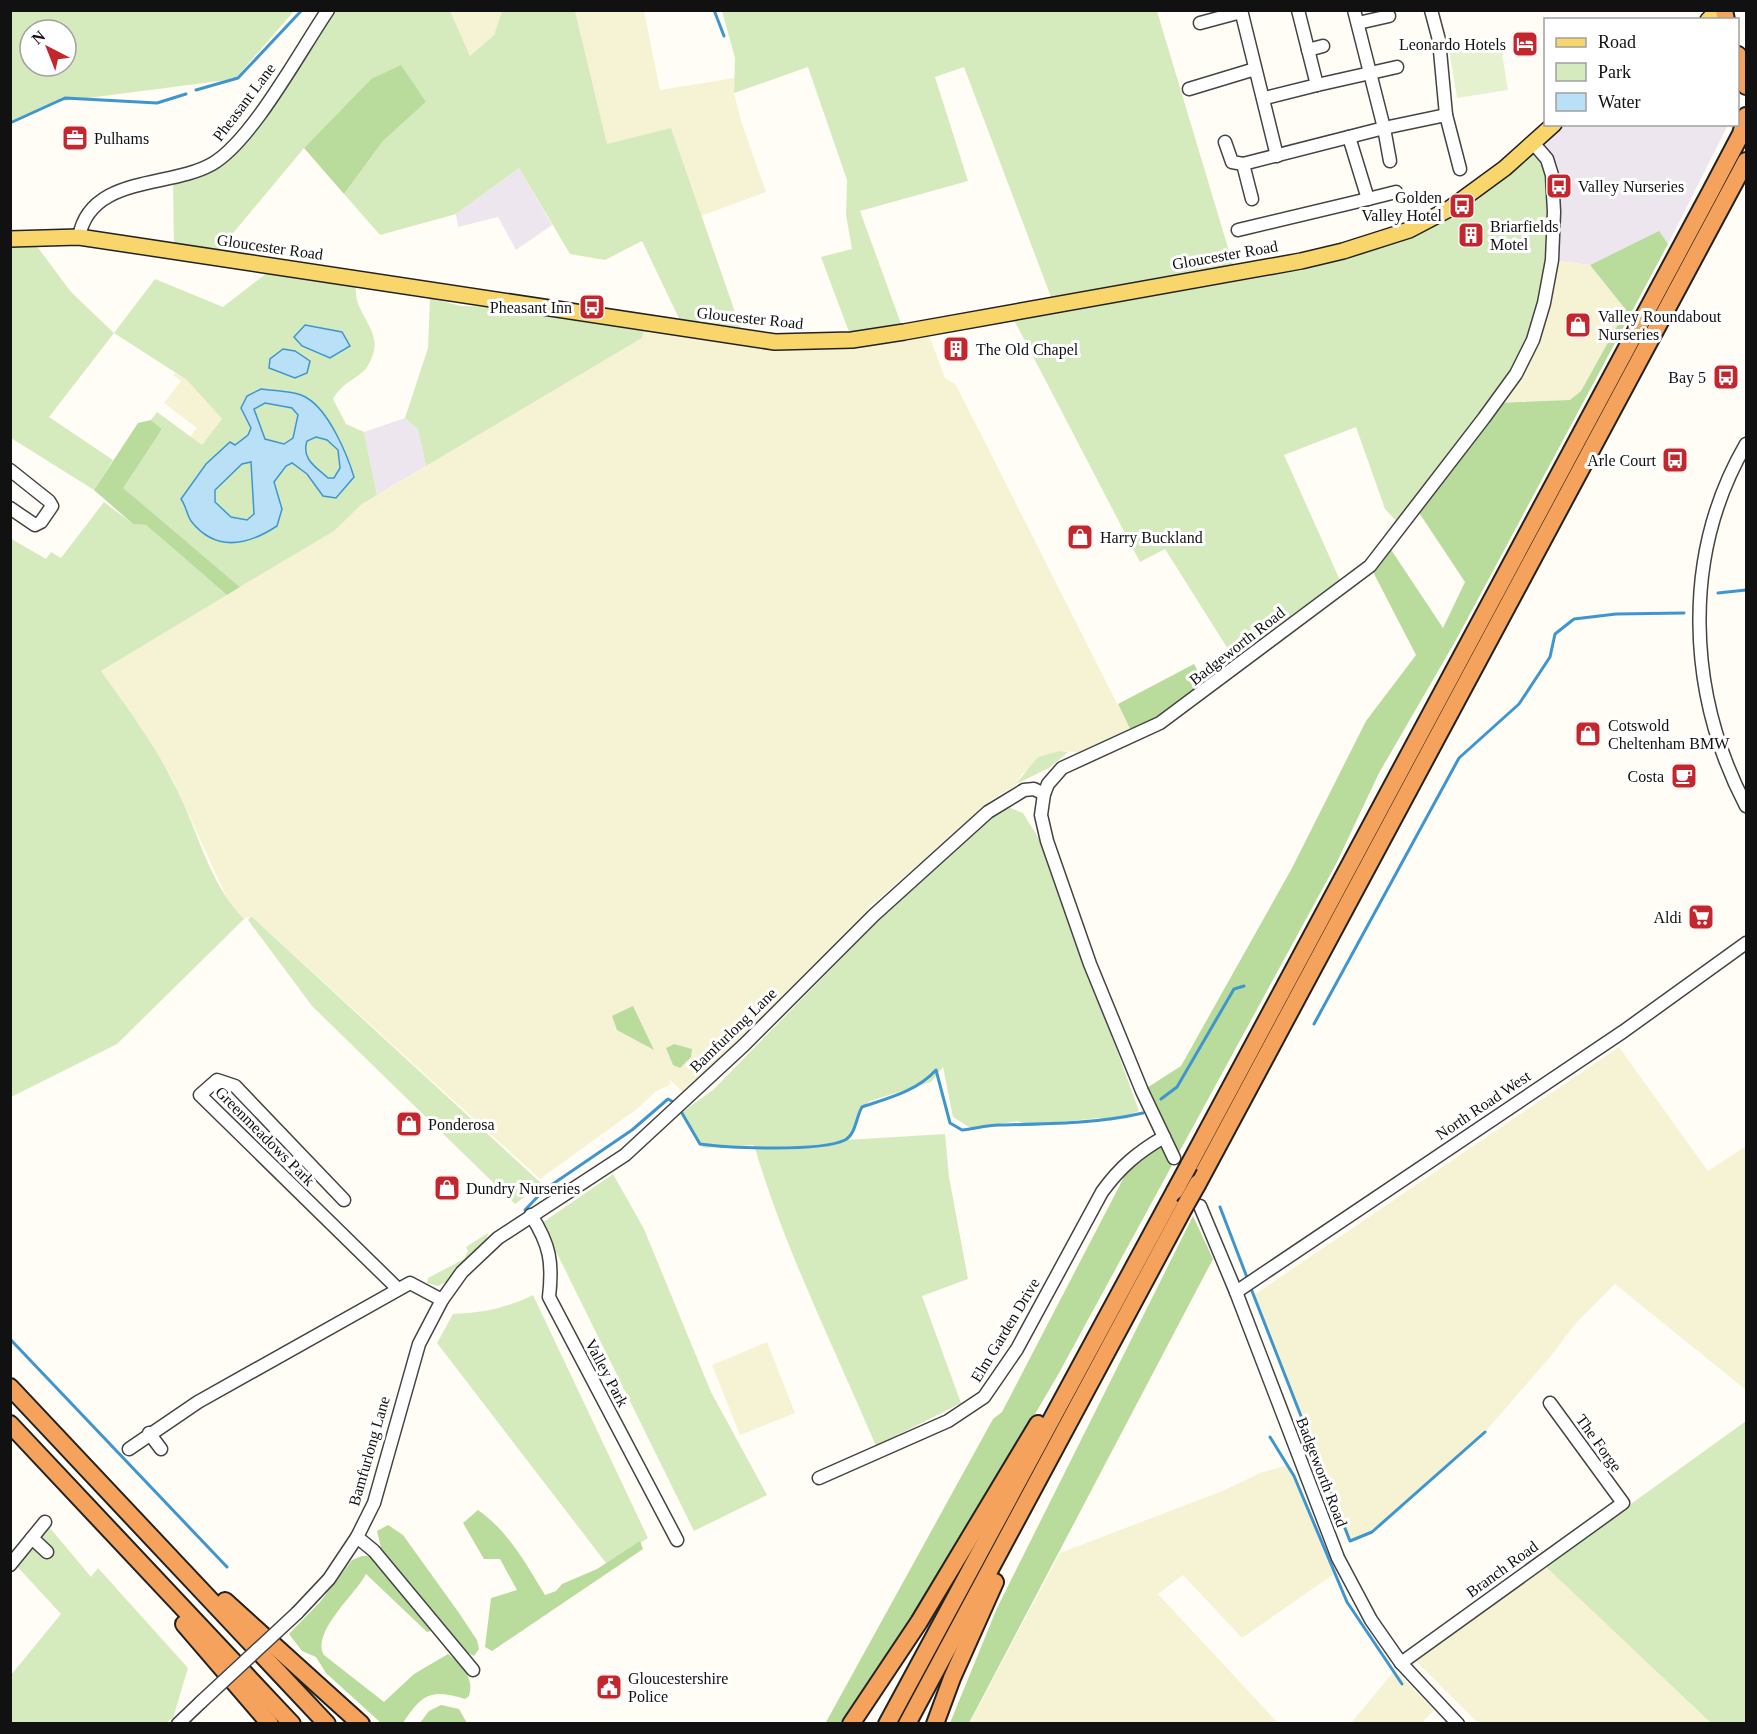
<svg xmlns="http://www.w3.org/2000/svg" width="1757" height="1734" font-family="'Times New Roman',serif">
  <style>
    .industrial { fill: #eee6ef }
    .farmland { fill: #f6f3d4 }
    .green { fill: #d5ebbd; fill-rule: evenodd }
    .forest { fill: #b9dc9c }
    .pitch { fill: #e6f2cf }
    .water { fill: #b9e0f7; stroke: #3f96cf; stroke-width: 1.5; fill-rule: evenodd }
    .lines { fill: none; stroke-linecap: round; stroke-linejoin: round }
    .stream { stroke: #3f96cf; stroke-width: 3 }
    .minor-casing { stroke: #444; stroke-width: 15 }
    .major-casing { stroke: #222; stroke-width: 18 }
    .highway-casing { stroke: #222; stroke-width: 20 }
    .minor { stroke: #fff; stroke-width: 12 }
    .major { stroke: #f9d66b; stroke-width: 15 }
    .highway { stroke: #f5a25d; stroke-width: 16 }
    .minor-bridge-casing { stroke: #444; stroke-width: 15; stroke-linecap: butt }
    .highway-bridge-casing { stroke: #222; stroke-width: 20; stroke-linecap: butt }
    .minor-bridge { stroke: #fff; stroke-width: 12 }
    .highway-bridge { stroke: #f5a25d; stroke-width: 16 }
    .labels { text-anchor: middle; dominant-baseline: central; stroke-width: 6; stroke-linejoin: round; paint-order: stroke }
    .poi-label { font-size: 16px; fill: #111; stroke: #fff; text-anchor: start }
    .street-label { font-size: 16px; fill: #111; stroke: #fff }
  </style>
  <rect width="100%" height="100%" fill="#fffdf5"/>
  <g class="industrial">
    <path d="M1554,125H1728L1668,244L1659,232L1590,265L1552,260L1534,144Z"/>
    <path d="M519,168L552,225L516,250L498,217L458,227L456,214Z"/>
    <path d="M405,418L418,429L426,466L377,495L364,432Z"/>
  </g>
  <g class="farmland">
    <path d="M450,11H502L494,35L470,56Z"/>
    <path d="M575,11H644L660,90L735,78L734,93L741,121L766,192L701,216L671,128L607,145Z"/>
    <path d="M1552,260L1590,265L1626,310L1581,391L1570,400L1496,403Z"/>
    <path d="M645,323L775,342L926,328L945,378L956,385L1133,735L1091,753L1060,751L1022,774L1015,786L994,798L867,909L872,917L687,1096L668,1078L671,1084L655,1092L637,1109L540,1179L251,916L244,919L230,905L173,780L137,722L101,671L334,531L362,504L642,338Z"/>
    <path d="M175,373L187,380L222,419L202,446L190,437L197,428L164,403L181,381L173,375Z"/>
    <path d="M1619,1047L1708,1171L1746,1146V1390L1615,1284L1577,1322L1550,1357L1485,1432L1372,1532L1350,1541L1254,1295Z"/>
    <path d="M767,1342L795,1413L740,1435L712,1365Z"/>
    <path d="M1288,1465L1334,1574L1242,1638L1183,1575L1158,1594L1278,1723L969,1724L1060,1553L1225,1490L1260,1473Z"/>
    <path d="M1545,1566L1711,1723H1478L1416,1661Z"/>
    <path d="M1395,1670L1434,1710L1422,1723H1351Z"/>
  </g>
  <g class="green">
    <path d="M11,10H294V11L235,79L57,102L11,121ZM30,30H66V66H30Z"/>
    <path d="M328,11H450L470,56L494,35L502,11H575L607,144L671,128L744,338L684,329L642,241L605,260L570,254L519,168L456,214L380,235L344,194L383,141L426,102L371,79L304,148L214,256L174,251L173,177L228,152Z"/>
    <path d="M722,11H1157L1235,271L1054,305L964,67L935,77L968,181L860,211L904,332L852,340L821,257L852,249L846,215L847,180L808,67L734,93L735,58Z"/>
    <path d="M1534,144L1547,159L1554,212L1533,340L1402,527L1385,509L1356,427L1284,455L1343,587L1238,665L1165,549L1140,562L1014,320L1304,270L1301,261L1409,230Z"/>
    <path d="M30,237L71,292L114,333L155,279L223,307L277,265L355,277C356,286 355,298 359,306C369,329 384,340 367,367C360,378 343,381 333,399L346,424L364,432L377,495L362,504L334,531L240,587L122,488L162,429L151,420L157,412L202,445L222,419L187,380L114,333L49,417L113,460L94,490L11,438L10,239Z"/>
    <path d="M430,298L461,306L500,307L644,329L642,338L426,466L418,429L405,418L428,348Z"/>
    <path d="M104,502L133,524L146,525L227,595L101,671C126,706 152,741 172,780C197,825 207,882 244,919L117,1044L11,1097L10,538L46,559L51,552L61,558Z"/>
    <path d="M1060,751L1068,752L1049,768L1016,784L1038,757Z"/>
    <path d="M1008,807L1023,813L1041,842L1139,1111L1110,1121L1099,1118L1030,1125L1017,1121L972,1129L953,1117L943,1067L931,1082L870,1101L860,1109L857,1122L846,1140L945,1134L949,1177L968,1279L922,1296L961,1403L876,1446C834,1347 784,1248 754,1145L706,1148L699,1145L682,1112L713,1090L879,920L1000,811Z"/>
    <path d="M251,916L542,1184L515,1204L312,1006L248,920Z"/>
    <path d="M613,1174L644,1229L711,1392L767,1495L694,1531L542,1223Z"/>
    <path d="M488,1233L487,1238L446,1282L438,1286L427,1283L428,1278L464,1259L468,1251L466,1247Z"/>
    <path d="M533,1295L648,1538L606,1563L437,1343L453,1314C482,1313 507,1308 533,1295Z"/>
    <path d="M1746,1421V1723H1711L1545,1566Z"/>
    <path d="M45,1522L91,1577L98,1568L188,1668L173,1718L166,1723L11,1724V1675L61,1614L13,1562Z"/>
  </g>
  <g class="forest">
    <path d="M401,65L426,102L383,141L344,194L304,148L371,79Z"/>
    <path d="M1659,231L1668,244L1456,640L1379,773L1336,864L1059,1373L950,1560L840,1723L825,1724L993,1419L1002,1412L1136,1154L1164,1137L1142,1091L1181,1066L1292,868L1366,721L1416,655L1370,566L1388,545L1443,628L1465,582L1416,508L1496,403L1570,400L1581,391L1626,310L1590,265Z"/>
    <path d="M151,420L162,429L123,488L240,587L227,595L146,525L133,524L94,490L138,423Z"/>
    <path d="M1194,664L1207,689L1133,735L1118,704Z"/>
    <path d="M633,1006L654,1050L617,1030L612,1016Z"/>
    <path d="M674,1044L692,1049L691,1057L680,1068L673,1065L666,1048Z"/>
    <path d="M1193,1216L1213,1259L969,1723H950L997,1608Z"/>
    <path d="M478,1510C509,1532 526,1564 545,1595L556,1591L562,1584L597,1569L640,1541L643,1549L492,1651L485,1647L491,1598L517,1590L500,1559H484L463,1523Z"/>
    <path d="M388,1525L403,1535L459,1613L477,1640L479,1649L474,1656L456,1647L382,1552L377,1531Z"/>
    <path d="M362,1556H370L377,1563L431,1631L427,1632L366,1574C356,1594 311,1632 324,1655L384,1702L414,1674L448,1654C461,1663 475,1679 469,1696L465,1699C431,1689 423,1693 403,1723H381L326,1673L316,1657L302,1651L289,1634L320,1602L352,1560Z"/>
    <path d="M441,1705L459,1709L467,1723H420L429,1711Z"/>
  </g>
  <path class="pitch" d="M1500,41L1508,90L1457,98L1449,49Z"/>
  <g class="water">
    <path d="M305,325L342,332L350,346L330,358L302,346L294,337Z"/>
    <path d="M283,349L295,351L310,361L307,373L295,378L269,368L270,359Z"/>
    <path d="M261,389C275,391 296,391 307,398C329,411 347,454 354,477L336,498L323,496L307,474L292,463L286,466L274,482L282,509L277,526C248,545 216,553 191,521C187,515 186,506 181,499L206,464L230,442L235,445L248,435L251,428L241,408L247,396ZM265,403L292,408L298,415L293,438L284,444L265,439L254,409ZM316,437L327,440L338,450L340,468L334,478H328C316,467 301,459 307,441ZM251,462L254,514L247,520L231,517L215,502V490L242,464Z"/>
  </g>
  <g class="lines">
    <g class="stream">
      <path d="M714,10L724,36"/>
      <path d="M196,90L238,78L302,10"/>
      <path d="M10,123L65,98L157,103L186,94"/>
      <path d="M1718,593L1746,590"/>
      <path d="M1314,1024L1459,758L1519,704L1550,657L1555,634L1574,619L1616,614L1684,613"/>
      <path d="M1161,1099L1177,1087L1234,989L1244,986"/>
      <path d="M679,1108L700,1144C728,1148 821,1152 845,1140C856,1134 856,1117 862,1107C889,1098 917,1091 936,1070L950,1123L962,1130C974,1129 986,1125 999,1125C1046,1124 1096,1124 1143,1113"/>
      <path d="M1220,1207L1248,1280"/>
      <path d="M525,1210L544,1190L632,1130L668,1099L675,1103"/>
      <path d="M1250,1286L1350,1541L1372,1532L1485,1432"/>
      <path d="M10,1339L227,1567"/>
      <path d="M1270,1437L1294,1476L1347,1602L1402,1684"/>
    </g>
    <g class="minor-casing">
      <g id="minor">
        <path d="M1241,10L1277,156"/>
        <path d="M1431,10L1439,40L1446,115L1460,169"/>
        <path d="M1200,23L1241,12"/>
        <path d="M1358,23L1389,16"/>
        <path d="M1308,50L1323,46"/>
        <path d="M1317,85L1397,67"/>
        <path d="M1189,89L1255,69"/>
        <path d="M1265,98L1317,85L1298,10"/>
        <path d="M1225,142L1232,162L1243,164L1384,128L1354,10"/>
        <path d="M1390,161L1384,128L1446,115"/>
        <path d="M1243,164L1252,199"/>
        <path d="M1368,199L1396,192"/>
        <path d="M1238,230L1368,199L1349,137"/>
        <path d="M79,237C90,175 170,188 212,164C252,141 300,51 328,10"/>
        <path d="M1746,444C1681,556 1687,693 1746,806"/>
        <path d="M10,470L49,501L52,506L41,522L35,525L10,508"/>
        <path d="M1174,1158L1142,1091L1090,964L1047,841L1041,815L1044,794L1048,784L1062,768L1160,723L1370,566L1484,418L1516,374L1533,340L1544,303L1552,260L1554,212L1552,175L1547,159L1534,144"/>
        <path d="M344,1200L235,1086L217,1080L200,1095L398,1289"/>
        <path d="M1200,1206L1236,1292L1338,1558L1371,1620L1401,1663L1458,1724"/>
        <path d="M531,1215C550,1245 553,1262 549,1297L677,1540"/>
        <path d="M1236,1292L1624,1031L1746,943"/>
        <path d="M149,1433L161,1449"/>
        <path d="M129,1449L198,1402L410,1283L442,1300"/>
        <path d="M819,1478L948,1421L984,1397L1017,1349L1102,1192C1120,1167 1138,1152 1164,1137"/>
        <path d="M357,1537L374,1551L473,1670"/>
        <path d="M32,1538L47,1552"/>
        <path d="M10,1565L45,1522"/>
        <path d="M297,1613L329,1579L357,1537L374,1503L419,1344L442,1300L462,1272L498,1238L625,1155L744,1045L874,915L988,812L1024,790L1034,789L1044,794"/>
        <path d="M1401,1663L1623,1503L1550,1403"/>
        <path d="M178,1724L201,1702"/>
      </g>
    </g>
    <g class="major-casing">
      <g id="major">
        <path d="M1708,20L1718,10"/>
        <path d="M10,239L79,237L775,342L852,340L904,332L1301,261L1343,251L1409,230L1449,209L1505,168L1554,124"/>
      </g>
    </g>
    <g class="highway-casing">
      <g id="highway">
        <path d="M1724,10L1726,20"/>
        <path d="M1738,55L1746,86"/>
        <path d="M1189,1165L1711,191L1741,134L1746,116"/>
        <path d="M1198,1183L1746,161"/>
        <path d="M10,1387L327,1724"/>
        <path d="M10,1424L292,1724"/>
        <path d="M225,1601L361,1724"/>
        <path d="M184,1624L270,1724"/>
        <path d="M851,1724L919,1622L1038,1424"/>
        <path d="M887,1724L1175,1191"/>
        <path d="M907,1724L1185,1206"/>
        <path d="M935,1724L952,1678L995,1582"/>
      </g>
    </g>
    <use href="#minor" class="minor"/>
    <use href="#major" class="major"/>
    <use href="#highway" class="highway"/>
    <g class="minor-bridge-casing">
      <path id="minor-bridge" d="M201,1702L297,1613"/>
    </g>
    <g class="highway-bridge-casing">
      <g id="highway-bridge">
        <path d="M1175,1191L1189,1165"/>
        <path d="M1185,1206L1198,1183"/>
      </g>
    </g>
    <use href="#minor-bridge" class="minor-bridge"/>
    <use href="#highway-bridge" class="highway-bridge"/>
  </g>
  <defs>
    <g id="hotel-square" transform="scale(1.35)"><rect x="-9" y="-9" width="18" height="18" rx="4" fill="#c4262e" stroke="#fff"/><path d="M-6-4.5h1.5V1H6V5H4.5V3h-9V5H-6ZM-4 0a1.8 1.8 0 1 1 3.6 0ZM.5 0V-2.5h3Q6-2.5 6 0Z" fill="#fff"/></g>
    <g id="office-square" transform="scale(1.35)"><rect x="-9" y="-9" width="18" height="18" rx="4" fill="#c4262e" stroke="#fff"/><path d="M-6-3h4V-5.5h4V-3h4V5H-6ZM-1-4.5V-3h2v-1.5ZM-6 0V1H6V0Z" fill="#fff"/></g>
    <g id="bus-square" transform="scale(1.35)"><rect x="-9" y="-9" width="18" height="18" rx="4" fill="#c4262e" stroke="#fff"/><path d="M-5-6H5V4H4V6H2V4H-2V6H-4V4H-5ZM-3.5-4V0h7V-4ZM-3.5 1.2v1.5H-2V1.2ZM2 1.2v1.5H3.5V1.2Z" fill="#fff"/></g>
    <g id="building-square" transform="scale(1.35)"><rect x="-9" y="-9" width="18" height="18" rx="4" fill="#c4262e" stroke="#fff"/><path d="M-4-6H4V6H1V3H-1V6H-4ZM-2.5-4.3h1.7v1.8h-1.7ZM.8-4.3h1.7v1.8H.8ZM-2.5-1h1.7V.8h-1.7ZM.8-1h1.7V.8H.8Z" fill="#fff"/></g>
    <g id="shop-square" transform="scale(1.35)"><rect x="-9" y="-9" width="18" height="18" rx="4" fill="#c4262e" stroke="#fff"/><path d="M-5-2.5h2.3a2.7 3.5 0 0 1 5.4 0H5L5.5 6h-11ZM-1.5-2.5h3a1.5 2.3 0 0 0-3 0Z" fill="#fff"/></g>
    <g id="cafe-square" transform="scale(1.35)"><rect x="-9" y="-9" width="18" height="18" rx="4" fill="#c4262e" stroke="#fff"/><path d="M-5.5-4.5H6V0H3Q3 3.5 0 3.5H-2.5Q-5.5 3.5-5.5 0ZM3-3.2v2h1.7v-2ZM-6 4.5H4V6H-6Z" fill="#fff"/></g>
    <g id="supermarket-square" transform="scale(1.35)"><rect x="-9" y="-9" width="18" height="18" rx="4" fill="#c4262e" stroke="#fff"/><path d="M-6-5.5h2.5l.6 2H6L4.5 2H-2.5L-4.4-4H-6ZM-1.5 3.2a1.3 1.3 0 1 0 .1 0ZM3 3.2a1.3 1.3 0 1 0 .1 0Z" fill="#fff"/></g>
    <g id="civic-square" transform="scale(1.35)"><rect x="-9" y="-9" width="18" height="18" rx="4" fill="#c4262e" stroke="#fff"/><path d="M-.6-6.5H3V-4.5H.6V-3L4-1V1h2V6H-6V1h2V-1L-.6-3ZM-1.2 2.5V6h2.4V2.5Z" fill="#fff"/></g>
  </defs>
  <g fill-rule="evenodd">
    <use href="#hotel-square" x="1525" y="44"/>
    <use href="#office-square" x="75" y="138"/>
    <use href="#bus-square" x="1559" y="186"/>
    <use href="#bus-square" x="1462" y="206"/>
    <use href="#building-square" x="1471" y="235"/>
    <use href="#bus-square" x="592" y="307"/>
    <use href="#shop-square" x="1578" y="325"/>
    <use href="#building-square" x="956" y="349"/>
    <use href="#bus-square" x="1726" y="377"/>
    <use href="#bus-square" x="1675" y="460"/>
    <use href="#shop-square" x="1080" y="537"/>
    <use href="#shop-square" x="1588" y="734"/>
    <use href="#cafe-square" x="1684" y="776"/>
    <use href="#supermarket-square" x="1701" y="917"/>
    <use href="#shop-square" x="409" y="1124"/>
    <use href="#shop-square" x="447" y="1188"/>
    <use href="#civic-square" x="609" y="1687"/>
  </g>
  <g class="labels">
    <g class="poi-label">
      <text x="1506" y="44" text-anchor="end">Leonardo Hotels</text>
      <text x="94" y="138">Pulhams</text>
      <text x="1578" y="186">Valley Nurseries</text>
      <text x="1442" y="197" text-anchor="end">Golden<tspan x="1442" dy="18">Valley Hotel</tspan></text>
      <text x="1490" y="226">Briarfields<tspan x="1490" dy="18">Motel</tspan></text>
      <text x="572" y="307" text-anchor="end">Pheasant Inn</text>
      <text x="1598" y="316">Valley Roundabout<tspan x="1598" dy="18">Nurseries</tspan></text>
      <text x="976" y="349">The Old Chapel</text>
      <text x="1706" y="377" text-anchor="end">Bay 5</text>
      <text x="1656" y="460" text-anchor="end">Arle Court</text>
      <text x="1100" y="537">Harry Buckland</text>
      <text x="1608" y="725">Cotswold<tspan x="1608" dy="18">Cheltenham BMW</tspan></text>
      <text x="1664" y="776" text-anchor="end">Costa</text>
      <text x="1682" y="917" text-anchor="end">Aldi</text>
      <text x="428" y="1124">Ponderosa</text>
      <text x="466" y="1188">Dundry Nurseries</text>
      <text x="628" y="1678">Gloucestershire<tspan x="628" dy="18">Police</tspan></text>
    </g>
    <g class="street-label">
      <text transform="translate(244 102) rotate(-53)">Pheasant Lane</text>
      <text transform="translate(270 247) rotate(8)">Gloucester Road</text>
      <text transform="translate(1225 255) rotate(-10)">Gloucester Road</text>
      <text transform="translate(750 318) rotate(6)">Gloucester Road</text>
      <text transform="translate(1237 646) rotate(-38)">Badgeworth Road</text>
      <text transform="translate(733 1030) rotate(-44)">Bamfurlong Lane</text>
      <text transform="translate(1483 1105) rotate(-34)">North Road West</text>
      <text transform="translate(265 1136) rotate(45)">Greenmeadows Park</text>
      <text transform="translate(1005 1330) rotate(-59)">Elm Garden Drive</text>
      <text transform="translate(607 1373) rotate(62)">Valley Park</text>
      <text transform="translate(1599 1443) rotate(54)">The Forge</text>
      <text transform="translate(369 1451) rotate(-74)">Bamfurlong Lane</text>
      <text transform="translate(1322 1472) rotate(69)">Badgeworth Road</text>
      <text transform="translate(1502 1569) rotate(-36)">Branch Road</text>
    </g>
  </g>
  <rect width="1757" height="1734" fill="none" stroke="#111111" stroke-width="24"/>
  <rect x="1544" y="18" width="195" height="108" fill="#ffffff" stroke="#a0a0a0" stroke-width="1.5"/>
  <rect x="1556" y="38" width="30" height="9" fill="#f9d66b" stroke="#a0a0a0" stroke-width="1.5"/>
  <text x="1598" y="48" font-size="18" fill="#111111">Road</text>
  <rect x="1556" y="63" width="30" height="18" fill="#d5ebbd" stroke="#a0a0a0" stroke-width="1.5"/>
  <text x="1598" y="78" font-size="18" fill="#111111">Park</text>
  <rect x="1556" y="93" width="30" height="18" fill="#b9e0f7" stroke="#a0a0a0" stroke-width="1.5"/>
  <text x="1598" y="108" font-size="18" fill="#111111">Water</text>
  <g transform="translate(48 48) rotate(318)"><circle r="28" fill="#ffffff" stroke="#a0a0a0" stroke-width="1.5"/>
  <path d="M0-4.5L10 22L0 15L-10 22Z" fill="#c4262e"/>
  <text y="-9" font-size="16" font-weight="bold" text-anchor="middle" fill="#111111">N</text>
  </g>
</svg>
